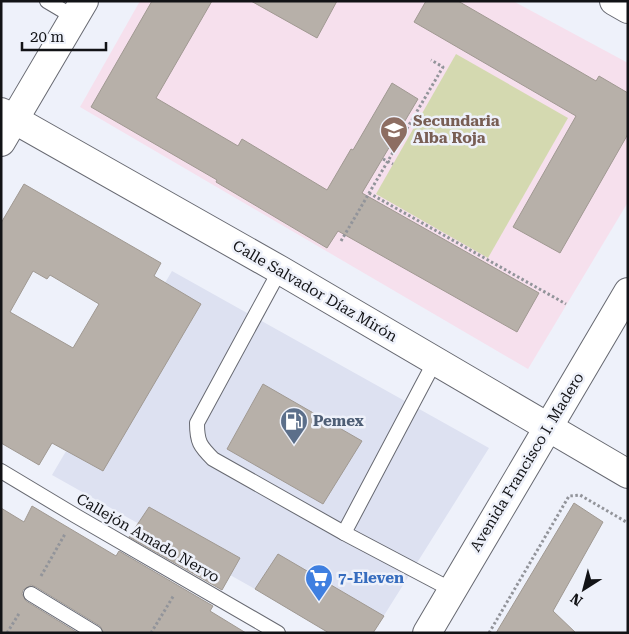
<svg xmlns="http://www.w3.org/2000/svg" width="629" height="634" font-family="'Roboto Serif',serif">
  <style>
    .built { fill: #dde1f1 }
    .education { fill: #f6e0ed }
    .green { fill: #d4d9b0 }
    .building { fill: #b7b0a9; stroke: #a09992; fill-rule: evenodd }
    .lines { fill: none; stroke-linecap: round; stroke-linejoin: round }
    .lane-casing { stroke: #676971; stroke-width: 16 }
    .secondary-casing { stroke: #676971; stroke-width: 30 }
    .primary-casing { stroke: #676971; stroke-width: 30 }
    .path { stroke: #92949a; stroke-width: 3; stroke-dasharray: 2.5 2.5; stroke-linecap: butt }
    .lane { stroke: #fff; stroke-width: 14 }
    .secondary { stroke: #fff; stroke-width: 28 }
    .primary { stroke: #fff; stroke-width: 28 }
    .labels { text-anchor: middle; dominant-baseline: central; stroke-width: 5; stroke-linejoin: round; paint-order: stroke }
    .education-label { font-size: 15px; font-weight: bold; fill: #785e54; stroke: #eef1fa; text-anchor: start }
    .street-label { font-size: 15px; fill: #121316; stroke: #eef1fa }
    .service-label { font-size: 15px; font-weight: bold; fill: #4e5e75; stroke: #eef1fa; text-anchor: start }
    .shop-label { font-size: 15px; font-weight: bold; fill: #366cbe; stroke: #eef1fa; text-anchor: start }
  </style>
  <rect width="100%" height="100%" fill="#eef1fa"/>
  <path class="built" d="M172,271L489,448L373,633H329L255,589L52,475Z"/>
  <path class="education" d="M140,1H513L628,63V202L528,369L80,107Z"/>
  <path class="green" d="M456,54L568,118L488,258L376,194Z"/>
  <g class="building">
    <path d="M152,1H212L156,98L238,146L242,139L327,190L351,149L353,150L392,83L418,99L362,193L539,293L517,332L338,231L327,248L216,182L217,180L91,107Z"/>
    <path d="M251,1H337L317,38Z"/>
    <path d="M426,1H458L596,81L599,76L628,93V134L560,253L513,227L576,116L414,22Z"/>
    <path d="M24,184L161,263L154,276L201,304L103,471L52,443L39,465L1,443V223ZM33,271L47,279L50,275L99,304L73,348L10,312Z"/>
    <path d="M263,384L362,441L323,504L227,449Z"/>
    <path d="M574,503L603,522L553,611L576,633H496Z"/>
    <path d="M32,506L116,556L119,551L213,606L210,611L246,633H104L100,626L36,587L31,585L23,590L22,594L26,601L78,633H1V508L24,522Z"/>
    <path d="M149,507L240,558L222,590L129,537Z"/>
    <path d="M278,554L384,616L373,633H329L255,589Z"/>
  </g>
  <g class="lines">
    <g class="lane-casing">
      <g id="lane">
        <path d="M47,1L74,17"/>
        <path d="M280,270L197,423C197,442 200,446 213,459L344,533L435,361"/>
        <path d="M1,471L76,516L278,633"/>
        <path d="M344,533L452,590"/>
        <path d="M31,594L95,633"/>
      </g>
    </g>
    <g class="secondary-casing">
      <g id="secondary">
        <path d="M614,1L628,9"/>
        <path d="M1,112L280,270L628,474"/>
        <path d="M1,142L84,1"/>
      </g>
    </g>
    <g class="primary-casing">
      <path id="primary" d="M427,633L628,292"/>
    </g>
    <g class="path">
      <path d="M383,159L393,164"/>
      <path d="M369,193L566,304"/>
      <path d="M341,241L443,67L431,60"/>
      <path d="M41,576L65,534"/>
      <path d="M7,633L20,612"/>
      <path d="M151,633L174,595"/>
      <path d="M489,633L569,496L580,495L628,523"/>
    </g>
    <use href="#lane" class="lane"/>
    <use href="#secondary" class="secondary"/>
    <use href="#primary" class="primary"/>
  </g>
  <defs>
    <g id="school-pin" transform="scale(1.4375)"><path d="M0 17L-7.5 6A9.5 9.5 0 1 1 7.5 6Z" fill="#8d6e63" stroke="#eef1fa"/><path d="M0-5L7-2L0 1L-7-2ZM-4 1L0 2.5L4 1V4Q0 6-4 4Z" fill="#fff"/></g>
    <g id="fuel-pin" transform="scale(1.4375)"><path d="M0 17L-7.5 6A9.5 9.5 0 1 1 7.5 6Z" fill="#5c6f8a" stroke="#eef1fa"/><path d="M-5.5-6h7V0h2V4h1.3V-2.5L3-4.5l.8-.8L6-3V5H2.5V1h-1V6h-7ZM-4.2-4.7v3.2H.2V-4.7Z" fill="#fff"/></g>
    <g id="supermarket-pin" transform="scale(1.4375)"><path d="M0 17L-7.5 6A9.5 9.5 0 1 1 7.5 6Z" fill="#3f7fe0" stroke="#eef1fa"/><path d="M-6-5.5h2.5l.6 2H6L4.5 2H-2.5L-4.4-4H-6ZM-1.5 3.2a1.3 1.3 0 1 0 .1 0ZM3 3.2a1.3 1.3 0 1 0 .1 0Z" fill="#fff"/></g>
  </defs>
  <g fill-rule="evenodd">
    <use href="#school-pin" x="394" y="130"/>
    <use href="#fuel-pin" x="294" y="421"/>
    <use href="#supermarket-pin" x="319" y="578"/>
  </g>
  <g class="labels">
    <g class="education-label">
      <text x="413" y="121">Secundaria<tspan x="413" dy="17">Alba Roja</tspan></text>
    </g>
    <g class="street-label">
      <text transform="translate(315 291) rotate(30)">Calle Salvador Díaz Mirón</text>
      <text transform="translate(527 462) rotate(-59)">Avenida Francisco I. Madero</text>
      <text transform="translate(148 538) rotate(30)">Callejón Amado Nervo</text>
    </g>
    <g class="service-label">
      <text x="313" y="421">Pemex</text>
    </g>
    <g class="shop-label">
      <text x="338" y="578">7-Eleven</text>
    </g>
  </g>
  <rect width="629" height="634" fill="none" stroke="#121316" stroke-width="5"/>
  <g transform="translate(584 589) rotate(216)" stroke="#eef1fa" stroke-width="4" paint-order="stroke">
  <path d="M0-4L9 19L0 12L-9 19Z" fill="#121316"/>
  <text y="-8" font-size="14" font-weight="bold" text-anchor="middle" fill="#121316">N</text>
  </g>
  <path d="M22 42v8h84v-8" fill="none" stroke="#121316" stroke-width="2.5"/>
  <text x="30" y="42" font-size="15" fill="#121316" stroke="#eef1fa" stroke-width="4" paint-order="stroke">20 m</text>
</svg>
